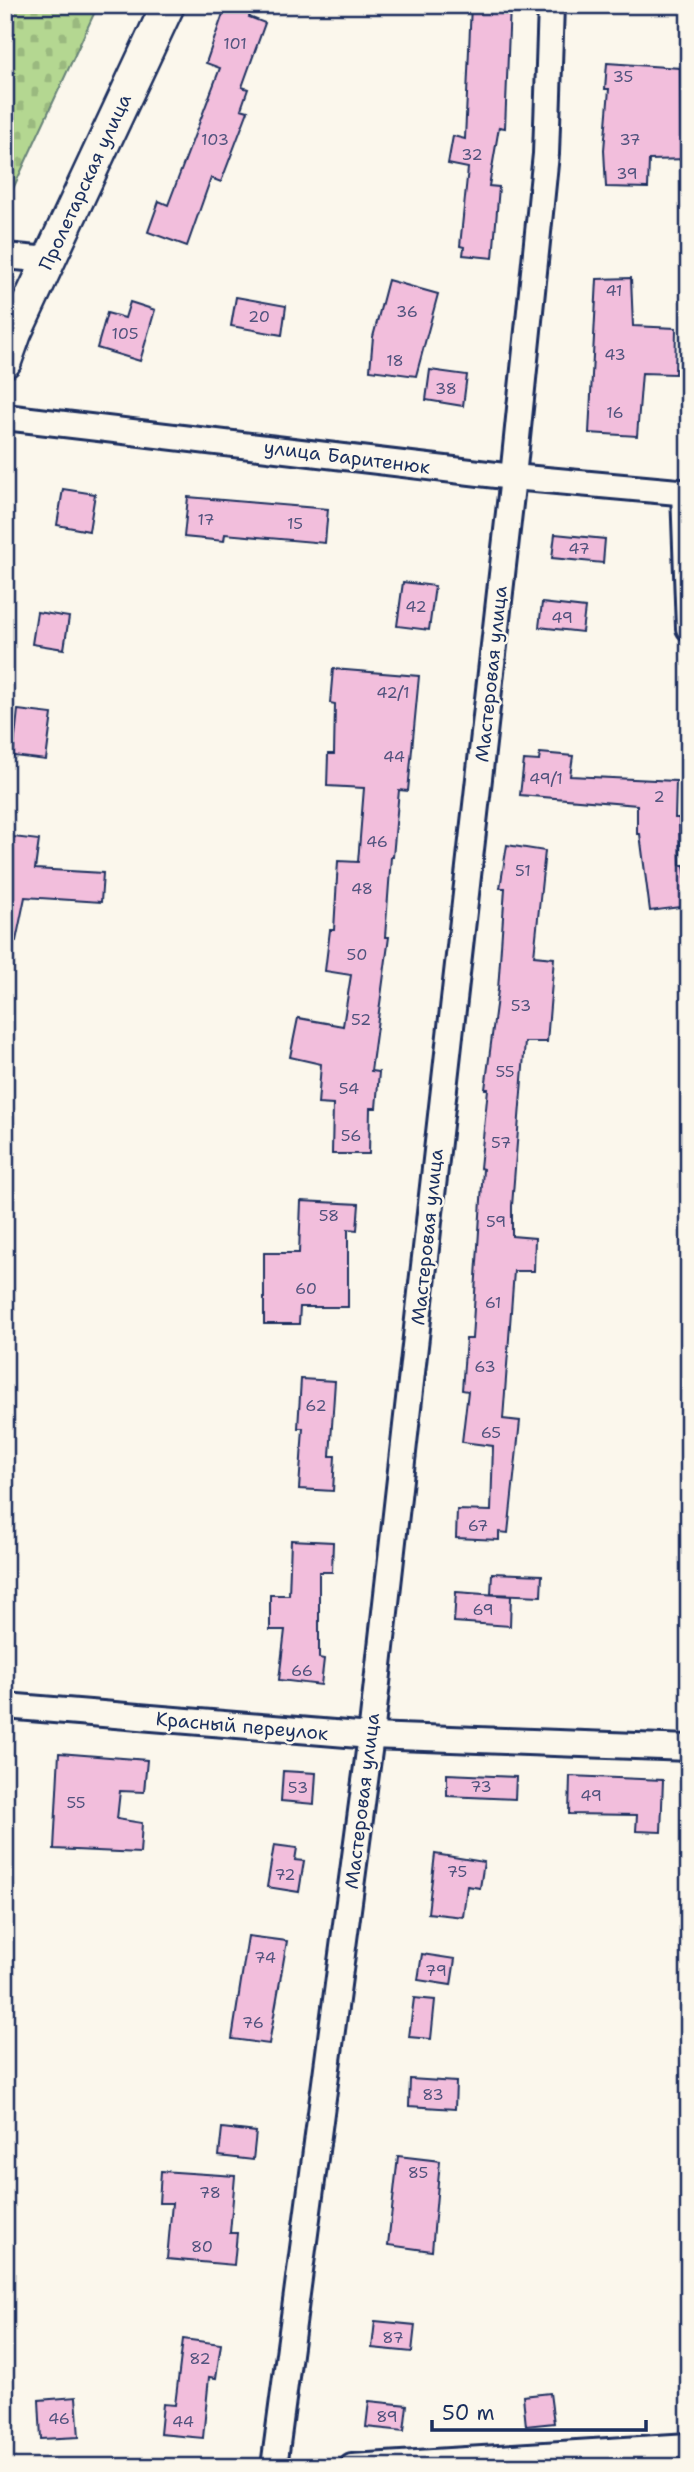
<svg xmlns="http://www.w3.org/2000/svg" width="694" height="2472" font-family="'Shantell Sans',sans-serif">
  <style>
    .cemetery { fill: url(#cemetery-stones); stroke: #688378; stroke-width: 2 }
    .building { fill: #f2bedc; stroke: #1b2f5e; stroke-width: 2 }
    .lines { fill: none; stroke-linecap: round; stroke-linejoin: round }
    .minor-casing { stroke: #1b2f5e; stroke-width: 30 }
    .tertiary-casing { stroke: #1b2f5e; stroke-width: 37 }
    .minor { stroke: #fbf7ec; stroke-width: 24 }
    .tertiary { stroke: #fbf7ec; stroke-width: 32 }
    .labels { text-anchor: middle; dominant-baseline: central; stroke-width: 5; stroke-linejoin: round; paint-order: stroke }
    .number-label { font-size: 16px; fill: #51537e }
    .street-label { font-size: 19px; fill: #1b2f5e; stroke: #fbf7ec }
  </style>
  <defs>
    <pattern id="cemetery-stones" width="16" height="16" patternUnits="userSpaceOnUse" patternTransform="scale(1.75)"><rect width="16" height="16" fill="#b4d791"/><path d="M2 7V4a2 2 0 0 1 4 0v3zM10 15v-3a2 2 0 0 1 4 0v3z" fill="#9ab97f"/></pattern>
  </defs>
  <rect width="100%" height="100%" fill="#fbf7ec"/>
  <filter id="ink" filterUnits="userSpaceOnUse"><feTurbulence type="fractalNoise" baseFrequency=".0143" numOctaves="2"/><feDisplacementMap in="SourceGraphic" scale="14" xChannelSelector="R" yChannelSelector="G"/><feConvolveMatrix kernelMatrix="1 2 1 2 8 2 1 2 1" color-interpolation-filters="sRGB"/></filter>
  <g filter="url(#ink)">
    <path class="cemetery" d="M5,5H98L5,206Z"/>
    <g class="building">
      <path d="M226,5H254L249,17L265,23L242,87L248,89L241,109L248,111L221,182L211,178L187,246L148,232L159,201L168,205L220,68L206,63Z"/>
      <path d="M471,5H510L505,128L499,127L489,186L499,187L493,258L463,255L464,247L460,246L468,168L448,164L453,136L465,139Z"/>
      <path d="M607,63L680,68L681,138H689V159L649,160L648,188L606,187L604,150L609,89H605Z"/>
      <path d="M631,278L633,326L676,328L675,374L642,373L637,436L589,433L597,279Z"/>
      <path d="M388,280L438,294L416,376L370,370L373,337Z"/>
      <path d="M236,297L286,306L282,335L231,326Z"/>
      <path d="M130,302L155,310L140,361L97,348L107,313L125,318Z"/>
      <path d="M430,370L467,375L463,406L426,400Z"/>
      <path d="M63,489L95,494L89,531L57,525Z"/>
      <path d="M188,497L328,509L325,543L225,534L224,541L184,537Z"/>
      <path d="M555,534L605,539L603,563L552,558Z"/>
      <path d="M403,582L435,586L429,630L397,626Z"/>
      <path d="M542,603L585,608L582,632L539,627Z"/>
      <path d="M37,612L69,617L64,649L32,644Z"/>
      <path d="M333,669L419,676L408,791L399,790L393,857H391L385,937H389L371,1071L379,1072L376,1108H370L369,1154H332L333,1105L318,1104L321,1064L290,1057L298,1018L343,1026L351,975L325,971L330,930H334L338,861L358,862L364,788L327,786L328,754H334L335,704L330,703Z"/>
      <path d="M18,710L52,714L46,760L13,756Z"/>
      <path d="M540,753L573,756L570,776L676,781L675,818H679L680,865H684L689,906L650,911L640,834H637V805L520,795L524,760L539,761Z"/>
      <path d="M5,836L39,840L35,869L103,873L101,902L25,897L16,941L5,940Z"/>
      <path d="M507,845L545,851L534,956L554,958L547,1042H525L512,1206V1236L535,1238L534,1271H514L503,1419L520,1421L508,1533L499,1532V1540L456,1538L457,1510L491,1511L493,1446L462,1442L468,1391L462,1390L466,1339H472L483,1169L480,1168L488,1089H485L498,990L505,888H500Z"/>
      <path d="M301,1201L359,1204L357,1230L348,1229V1307H300L299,1324H264V1253H299Z"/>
      <path d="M301,1379L335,1381L330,1456H335L333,1491L299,1489L303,1428H298Z"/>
      <path d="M291,1540L333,1542L332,1572H319V1658L324,1659L321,1685L279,1680L285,1630H270V1595H289Z"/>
      <path d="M492,1573L542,1575L541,1596L491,1594Z"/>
      <path d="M456,1592L511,1596L510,1626L454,1622Z"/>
      <path d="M59,1753L147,1760L144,1792L120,1791L117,1819L142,1823L140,1853L54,1849Z"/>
      <path d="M283,1771L316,1773L314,1804L281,1801Z"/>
      <path d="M447,1774L516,1777L515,1799L447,1796Z"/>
      <path d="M570,1776L663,1780L661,1832L636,1831L637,1815L569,1814Z"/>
      <path d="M274,1845L297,1848L295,1860L304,1861L299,1892L267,1887Z"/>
      <path d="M435,1854L484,1862L480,1888L467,1886L463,1917L428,1913Z"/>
      <path d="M248,1936L287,1941L269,2044L232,2039Z"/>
      <path d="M422,1954L455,1959L451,1985L418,1980Z"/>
      <path d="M414,1998L435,2000L431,2039L409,2037Z"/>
      <path d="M410,2079L456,2082L455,2109L409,2106Z"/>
      <path d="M222,2128L256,2132L253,2160L219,2156Z"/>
      <path d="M398,2156L440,2161L432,2251L388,2245Z"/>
      <path d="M161,2171L235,2176L230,2233H237L234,2265L167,2259L172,2203H159Z"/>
      <path d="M375,2321L415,2325L412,2352L372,2348Z"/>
      <path d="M183,2339L221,2344L216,2378L209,2377L203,2438L160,2434L163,2404L175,2405Z"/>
      <path d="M550,2393L554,2423L526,2426L523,2396Z"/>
      <path d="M76,2397L79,2437L41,2439L39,2400Z"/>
      <path d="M369,2401L407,2405L404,2431L366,2427Z"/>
    </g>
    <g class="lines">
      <g class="minor-casing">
        <g id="minor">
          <path d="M5,256L49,260"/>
          <path d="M5,417L513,477L689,493"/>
          <path d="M684,492L689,628"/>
          <path d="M5,1706L371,1736L689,1748"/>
          <path d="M274,2467L371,1736L513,477L546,154L551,5"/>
          <path d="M352,2467L689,2446"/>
        </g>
      </g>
      <g class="tertiary-casing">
        <path id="tertiary" d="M5,361L15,333L168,5"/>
      </g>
      <use href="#minor" class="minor"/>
      <use href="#tertiary" class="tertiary"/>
    </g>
  </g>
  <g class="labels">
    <g class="number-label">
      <text x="235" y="43">101</text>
      <text x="623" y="76">35</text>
      <text x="215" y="139">103</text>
      <text x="630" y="139">37</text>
      <text x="472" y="154">32</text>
      <text x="627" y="173">39</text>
      <text x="614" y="290">41</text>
      <text x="407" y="311">36</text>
      <text x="259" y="316">20</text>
      <text x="125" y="333">105</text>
      <text x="615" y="354">43</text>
      <text x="395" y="360">18</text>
      <text x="446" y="388">38</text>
      <text x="615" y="412">16</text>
      <text x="206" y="519">17</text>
      <text x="295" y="523">15</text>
      <text x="579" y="548">47</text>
      <text x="416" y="606">42</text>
      <text x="562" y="617">49</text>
      <text x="393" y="692">42/1</text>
      <text x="394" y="756">44</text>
      <text x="546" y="778">49/1</text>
      <text x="659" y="796">2</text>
      <text x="377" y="841">46</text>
      <text x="523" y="870">51</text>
      <text x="362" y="888">48</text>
      <text x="357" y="954">50</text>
      <text x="521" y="1005">53</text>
      <text x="361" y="1019">52</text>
      <text x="505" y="1071">55</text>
      <text x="349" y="1088">54</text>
      <text x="351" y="1135">56</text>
      <text x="501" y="1142">57</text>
      <text x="329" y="1215">58</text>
      <text x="496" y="1221">59</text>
      <text x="306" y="1288">60</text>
      <text x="493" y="1302">61</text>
      <text x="485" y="1366">63</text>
      <text x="316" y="1405">62</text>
      <text x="491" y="1432">65</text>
      <text x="478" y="1525">67</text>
      <text x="483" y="1609">69</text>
      <text x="302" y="1670">66</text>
      <text x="481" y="1786">73</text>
      <text x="298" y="1787">53</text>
      <text x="591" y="1795">49</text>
      <text x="76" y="1802">55</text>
      <text x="457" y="1871">75</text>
      <text x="285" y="1874">72</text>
      <text x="265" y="1957">74</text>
      <text x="436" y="1970">79</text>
      <text x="253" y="2022">76</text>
      <text x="433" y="2094">83</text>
      <text x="418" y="2172">85</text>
      <text x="210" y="2192">78</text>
      <text x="202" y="2246">80</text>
      <text x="393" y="2337">87</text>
      <text x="200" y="2358">82</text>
      <text x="387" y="2416">89</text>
      <text x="59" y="2418">46</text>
      <text x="183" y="2421">44</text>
    </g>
    <g class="street-label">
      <text transform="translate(85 182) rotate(-65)">Пролетарская улица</text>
      <text transform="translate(347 457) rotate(7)">улица Баритенюк</text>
      <text transform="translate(491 674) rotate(-84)">Мастеровая улица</text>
      <text transform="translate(427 1237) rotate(-84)">Мастеровая улица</text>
      <text transform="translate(242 1726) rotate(5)">Красный переулок</text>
      <text transform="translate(362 1801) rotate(-83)">Мастеровая улица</text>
    </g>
  </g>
  <rect width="694" height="2472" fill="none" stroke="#fbf7ec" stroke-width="28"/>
  <rect x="14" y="14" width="666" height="2444" fill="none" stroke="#1b2f5e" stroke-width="2.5" filter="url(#ink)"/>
  <path d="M432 2420v10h214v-10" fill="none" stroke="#1b2f5e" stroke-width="3.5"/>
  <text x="442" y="2420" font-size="21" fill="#1b2f5e" stroke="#fbf7ec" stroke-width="5" paint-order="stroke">50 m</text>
</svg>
